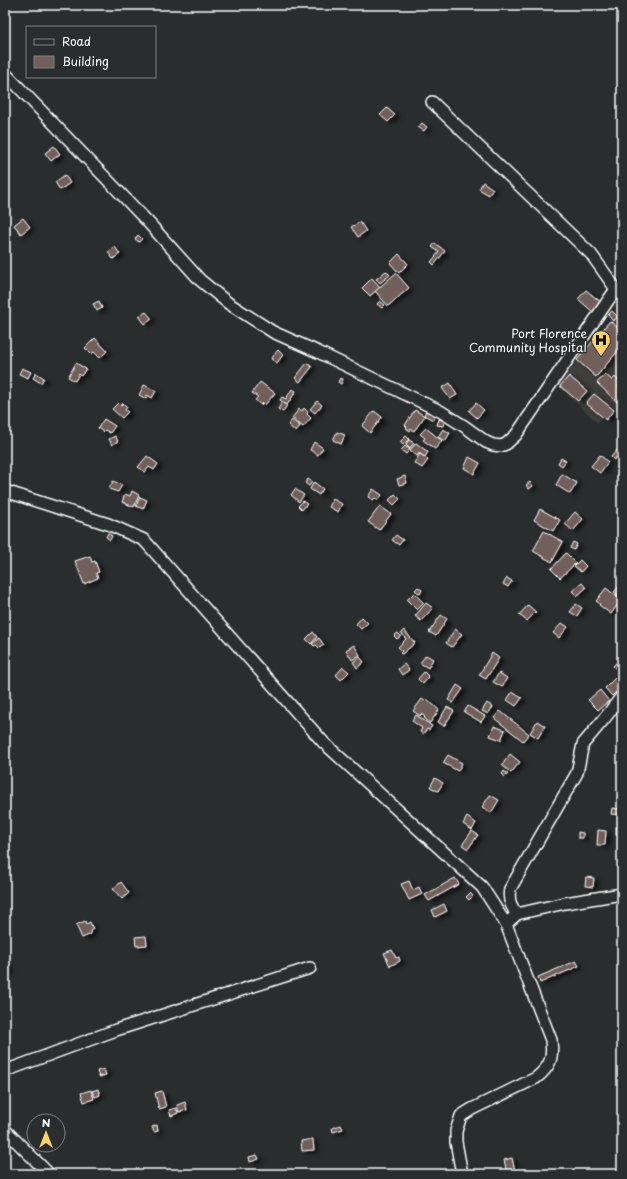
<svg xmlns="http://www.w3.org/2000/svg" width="627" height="1179" font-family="'Playpen Sans',sans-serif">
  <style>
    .built { fill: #3f3c3c }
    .building { fill: #715f5b; stroke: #fff; filter: url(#shadow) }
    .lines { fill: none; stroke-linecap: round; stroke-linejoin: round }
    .minor-casing { stroke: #fff; stroke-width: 14 }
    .minor { stroke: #2a2d2e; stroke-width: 11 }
    .labels { text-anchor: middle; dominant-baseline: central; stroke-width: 3; stroke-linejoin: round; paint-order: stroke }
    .poi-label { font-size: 12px; fill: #fff; stroke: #2a2d2e; text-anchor: end }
  </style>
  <defs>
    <filter id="shadow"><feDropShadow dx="4.5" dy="2.5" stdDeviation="2" flood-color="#0009"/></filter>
  </defs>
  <rect width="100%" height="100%" fill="#2a2d2e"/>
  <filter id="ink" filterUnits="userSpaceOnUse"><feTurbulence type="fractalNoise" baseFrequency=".025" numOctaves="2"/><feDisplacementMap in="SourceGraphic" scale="8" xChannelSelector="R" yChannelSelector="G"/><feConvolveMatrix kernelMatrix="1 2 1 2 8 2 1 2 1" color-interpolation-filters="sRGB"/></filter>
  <g filter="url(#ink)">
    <path class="built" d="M614,319L622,327V405L597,422L558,386L606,323Z"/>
    <g class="building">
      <path d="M387,108L395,115L388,122L380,115Z"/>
      <path d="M422,123L427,127L424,131L418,127Z"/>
      <path d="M54,146L60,154L51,161L45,153Z"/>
      <path d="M65,175L70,183L60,190L55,182Z"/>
      <path d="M483,182L493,189L489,195L479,189Z"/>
      <path d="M23,218L30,227L21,234L14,225Z"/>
      <path d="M360,222L366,231L358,237L351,227Z"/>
      <path d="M138,235L142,239L139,242L135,239Z"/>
      <path d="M435,243L445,251L434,265L431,262L439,252L432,247Z"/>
      <path d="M115,247L120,254L113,259L108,252Z"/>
      <path d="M399,254L408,264L399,273L390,263Z"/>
      <path d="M386,271L390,275L380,283L376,279Z"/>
      <path d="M396,273L409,288L388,306L375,291Z"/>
      <path d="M372,278L380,287L370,296L362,288Z"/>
      <path d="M586,290L602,303L594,313L578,299Z"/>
      <path d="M99,301L102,308L97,311L93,304Z"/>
      <path d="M380,301L385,305L382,308L377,304Z"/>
      <path d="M612,311L618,317L613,321L608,315Z"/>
      <path d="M146,312L152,319L145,324L139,316Z"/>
      <path d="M610,321L622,331V346L596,377L577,360Z"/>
      <path d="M95,338L107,351L100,358L94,352L91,354L85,348Z"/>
      <path d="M278,350L283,355L277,363L271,359Z"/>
      <path d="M76,363L86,369L81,376L79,374L75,381L68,377Z"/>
      <path d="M307,363L312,367L300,382L295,378Z"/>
      <path d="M22,368L31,372L28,378L19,374Z"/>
      <path d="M36,373L44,378L41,383L33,378Z"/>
      <path d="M605,374L612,380L615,377L621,383L618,386L622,390V397L617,402L597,383Z"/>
      <path d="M569,376L587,391L578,401L560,386Z"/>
      <path d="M340,378L343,379L341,384L338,382Z"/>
      <path d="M260,382L275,393L265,405L263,403L261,405L255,400L258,397L252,393Z"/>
      <path d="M450,383L457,395L450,399L442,388Z"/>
      <path d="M144,385L156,391L152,398L147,395L146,399L139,395Z"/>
      <path d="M292,389L296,391L287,405L280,400L282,397L286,399Z"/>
      <path d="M594,394L614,410L606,420L586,403Z"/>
      <path d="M317,401L322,405L315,413L310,409Z"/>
      <path d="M282,402L287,405L283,412L278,409Z"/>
      <path d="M118,403L121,406L123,403L127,407L125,410L128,412L122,418L112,409Z"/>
      <path d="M476,403L484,410L477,418L469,411Z"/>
      <path d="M304,408L308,412L307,414L311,418L303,427L292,418L299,409L302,411Z"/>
      <path d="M427,409L437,414L433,420L424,415Z"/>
      <path d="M415,410L425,416L414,431L411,429L410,431L406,428L407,427L405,425Z"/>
      <path d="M374,411L382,417L370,433L362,426Z"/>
      <path d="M104,419L115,426L110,433L105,430L103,432L98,428Z"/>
      <path d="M439,419L445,421L443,426L437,425Z"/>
      <path d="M292,420L300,426L296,432L288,425Z"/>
      <path d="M426,428L442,441L435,449L423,440L425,438L420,434Z"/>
      <path d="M443,429L450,433L445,441L438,437Z"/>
      <path d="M337,432L345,435L341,444L333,440Z"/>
      <path d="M115,436L118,441L112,445L109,439Z"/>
      <path d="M406,436L409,439L403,445L400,442Z"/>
      <path d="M409,440L414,443L410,448L406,444Z"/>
      <path d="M314,442L323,448L318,455L310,450Z"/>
      <path d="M416,443L428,452L425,457L419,453L417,456L410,450Z"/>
      <path d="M405,446L410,450L406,454L401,450Z"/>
      <path d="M619,448L622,450V458L620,460L616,457L614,460L611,457Z"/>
      <path d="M420,454L428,460L422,468L414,463Z"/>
      <path d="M600,455L608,462L600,473L591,466Z"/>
      <path d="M147,456L158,464L154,470L149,467L145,472L138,467Z"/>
      <path d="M469,457L480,463L474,474L464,468Z"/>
      <path d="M561,458L566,461L562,466L558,463Z"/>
      <path d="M562,474L577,483L570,494L556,485Z"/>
      <path d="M405,476L407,483L399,485L397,479Z"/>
      <path d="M308,479L312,482L309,486L305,483Z"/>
      <path d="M113,481L122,485L118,492L109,489Z"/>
      <path d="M314,482L323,489L319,495L310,489Z"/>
      <path d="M530,482L533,486L529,489L526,485Z"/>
      <path d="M295,489L304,495L299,502L291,495Z"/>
      <path d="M373,489L382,495L378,500L375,498L373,500L368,497Z"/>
      <path d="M132,491L139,495L134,507L122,502L125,494L130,496Z"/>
      <path d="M395,494L400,499L394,505L389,500Z"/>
      <path d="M140,497L147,500L143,509L136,506Z"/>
      <path d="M333,499L342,504L338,512L329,507Z"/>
      <path d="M303,501L307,504L302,510L298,506Z"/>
      <path d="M380,506L391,514L379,530L368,522Z"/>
      <path d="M540,509L560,520L553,531L534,520Z"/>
      <path d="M575,512L583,519L573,531L565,524Z"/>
      <path d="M544,531L563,542L552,562L533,551Z"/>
      <path d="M108,533L112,536L110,540L106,537Z"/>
      <path d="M396,535L403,540L399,545L392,540Z"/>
      <path d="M573,542L577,544L574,550L570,548Z"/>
      <path d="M566,553L576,563L560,578L551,569Z"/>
      <path d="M90,556L92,562L95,561L99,572L96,573L98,578L84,584L75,561Z"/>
      <path d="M580,560L586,566L581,572L574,566Z"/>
      <path d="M507,578L512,581L508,587L503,584Z"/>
      <path d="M582,583L586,588L577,596L572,591Z"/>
      <path d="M621,584L622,585V598L614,592Z"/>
      <path d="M418,587L422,590L420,594L415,590Z"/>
      <path d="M606,588L621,600L611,614L599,605L600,604L596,601Z"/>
      <path d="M414,593L424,603L417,610L407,600Z"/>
      <path d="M426,603L433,608L421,621L415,616Z"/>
      <path d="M576,604L582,608L577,616L570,612Z"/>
      <path d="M528,605L536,612L527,621L519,615Z"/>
      <path d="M441,615L447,619L436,636L429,632Z"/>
      <path d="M362,617L368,623L361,629L356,624Z"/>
      <path d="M562,623L568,627L559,638L553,633Z"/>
      <path d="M455,629L462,634L452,647L446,643Z"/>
      <path d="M404,630L415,643L402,654L400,653L402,651L398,647L406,639L401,633Z"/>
      <path d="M313,632L317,637L311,644L306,639Z"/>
      <path d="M398,633L401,636L397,639L394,636Z"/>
      <path d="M319,638L324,645L319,648L316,645L314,646L312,644Z"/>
      <path d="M354,645L360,655L352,660L346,650Z"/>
      <path d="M492,653L499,658L486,679L479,675Z"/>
      <path d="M426,655L433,659L428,668L420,663Z"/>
      <path d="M360,657L364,662L357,668L353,662Z"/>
      <path d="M621,658L622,660V686L612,696L605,688L620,673L613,666Z"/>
      <path d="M404,664L409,670L402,675L398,669Z"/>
      <path d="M343,667L349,672L341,680L336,675Z"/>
      <path d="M424,672L429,677L423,684L418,679Z"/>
      <path d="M499,673L507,678L502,687L493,682Z"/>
      <path d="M457,685L463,689L453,703L448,700Z"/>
      <path d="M600,690L609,701L598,710L588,700Z"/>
      <path d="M512,692L522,698L516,706L507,700Z"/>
      <path d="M422,699L426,702L427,699L439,710L430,723L424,718L425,717L421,714L420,716L413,711Z"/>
      <path d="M487,703L493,707L488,714L482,711Z"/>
      <path d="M468,706L485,716L481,722L464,712Z"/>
      <path d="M447,707L454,711L444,726L438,722Z"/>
      <path d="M500,711L529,734L523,741L494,718Z"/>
      <path d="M416,715L432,726L429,730L427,729L423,734L420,732L422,728L412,721Z"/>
      <path d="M537,721L545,726L538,738L530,733Z"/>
      <path d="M494,726L505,730L501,740L490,736Z"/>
      <rect x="620" y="747" width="2" height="12"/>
      <path d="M510,754L520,762L511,773L502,765Z"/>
      <path d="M448,755L462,763L458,771L443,763Z"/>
      <path d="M504,771L508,774L505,777L502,774Z"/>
      <path d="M435,778L443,783L438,791L430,787Z"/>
      <path d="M490,795L499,800L491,813L482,807Z"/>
      <path d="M612,808L620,809V815L611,814Z"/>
      <path d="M467,817L476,823L472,830L463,824Z"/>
      <rect x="616" y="827" width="6" height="8"/>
      <path d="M598,830L606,831L605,845H597Z"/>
      <path d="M472,831L478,835L468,849L462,845Z"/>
      <path d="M578,832L583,833V838H578Z"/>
      <path d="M586,877L594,878L593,887L585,886Z"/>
      <path d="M455,878L459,884L429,901L425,895Z"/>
      <path d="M409,881L413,890L419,887L422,894L409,900L401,884Z"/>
      <path d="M121,882L129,893L122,899L113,889Z"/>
      <path d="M470,893L473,896L469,900L466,897Z"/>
      <path d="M444,904L447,911L435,917L432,910Z"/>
      <path d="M85,921L86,924L90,922L93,929L90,931L91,934L82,938L76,925Z"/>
      <path d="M146,936L147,945L136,946L135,937Z"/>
      <path d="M392,950L396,958L399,957L400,961L390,966L384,953Z"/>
      <path d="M576,961L579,966L540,983L538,977Z"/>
      <path d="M5,963L11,969L5,975Z"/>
      <path d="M104,1069L106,1075L99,1077L97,1071Z"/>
      <path d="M98,1089L100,1095L95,1097L92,1091Z"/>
      <path d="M91,1090L94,1099L84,1102L81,1093Z"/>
      <path d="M162,1091L166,1107L159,1109L155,1093Z"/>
      <path d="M185,1102L187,1110L179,1112L177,1105Z"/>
      <path d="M176,1108L178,1113L171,1116L169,1110Z"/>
      <path d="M157,1125L158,1131L154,1132L152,1127Z"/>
      <path d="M341,1125L343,1129L333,1132L332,1128Z"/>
      <path d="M313,1139L314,1150L302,1151L301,1141Z"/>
      <path d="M257,1155L259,1159L250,1162L249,1157Z"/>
      <path d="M512,1158L515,1171L507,1173L504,1160Z"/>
    </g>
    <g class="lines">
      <g class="minor-casing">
        <g id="minor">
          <path d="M5,73L147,221L200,280L228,303L273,332L318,352L440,411L464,426L486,442L493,445L501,446L506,444L516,435L616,289"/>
          <path d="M432,102L591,254L616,289L622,295"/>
          <path d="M5,491L108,524L144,540L324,743L482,887L506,924"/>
          <path d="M517,914L565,903L622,894"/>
          <path d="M5,1071L116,1030L310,968"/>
          <path d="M5,1130L49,1174"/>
          <path d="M462,1174L456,1142V1131L461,1116L472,1109L536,1078C551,1066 553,1058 551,1040L506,924L517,914C510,906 508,899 510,889L577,773L583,744L604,719L622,696"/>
        </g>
      </g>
      <use href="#minor" class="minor"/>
    </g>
  </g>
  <defs>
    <g id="hospital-pin" transform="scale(1)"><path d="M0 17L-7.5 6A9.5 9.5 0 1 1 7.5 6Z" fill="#ffd166" stroke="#2a2d2e"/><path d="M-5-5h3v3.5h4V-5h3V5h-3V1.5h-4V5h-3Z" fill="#111"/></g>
  </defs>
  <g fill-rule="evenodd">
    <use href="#hospital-pin" x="601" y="340"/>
  </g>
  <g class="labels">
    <g class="poi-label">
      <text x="587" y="333">Port Florence<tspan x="587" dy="14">Community Hospital</tspan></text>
    </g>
  </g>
  <rect width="627" height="1179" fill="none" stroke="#2a2d2e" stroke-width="20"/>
  <rect x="10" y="10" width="607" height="1159" fill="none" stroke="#fff" stroke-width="1.5" filter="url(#ink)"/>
  <rect x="26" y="26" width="130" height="52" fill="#2a2d2e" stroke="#7f8182"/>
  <rect x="34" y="39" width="20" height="6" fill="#2a2d2e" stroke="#7f8182"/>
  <text x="62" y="46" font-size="12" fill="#ffffff">Road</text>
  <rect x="34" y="56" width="20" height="12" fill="#715f5b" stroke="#7f8182"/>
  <text x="62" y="66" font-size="12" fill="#ffffff">Building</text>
  <g transform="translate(46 1133)"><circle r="19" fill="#2a2d2e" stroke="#7f8182"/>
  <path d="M0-3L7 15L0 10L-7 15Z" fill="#ffd166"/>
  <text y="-6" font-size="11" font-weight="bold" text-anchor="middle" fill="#ffffff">N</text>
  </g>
</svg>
